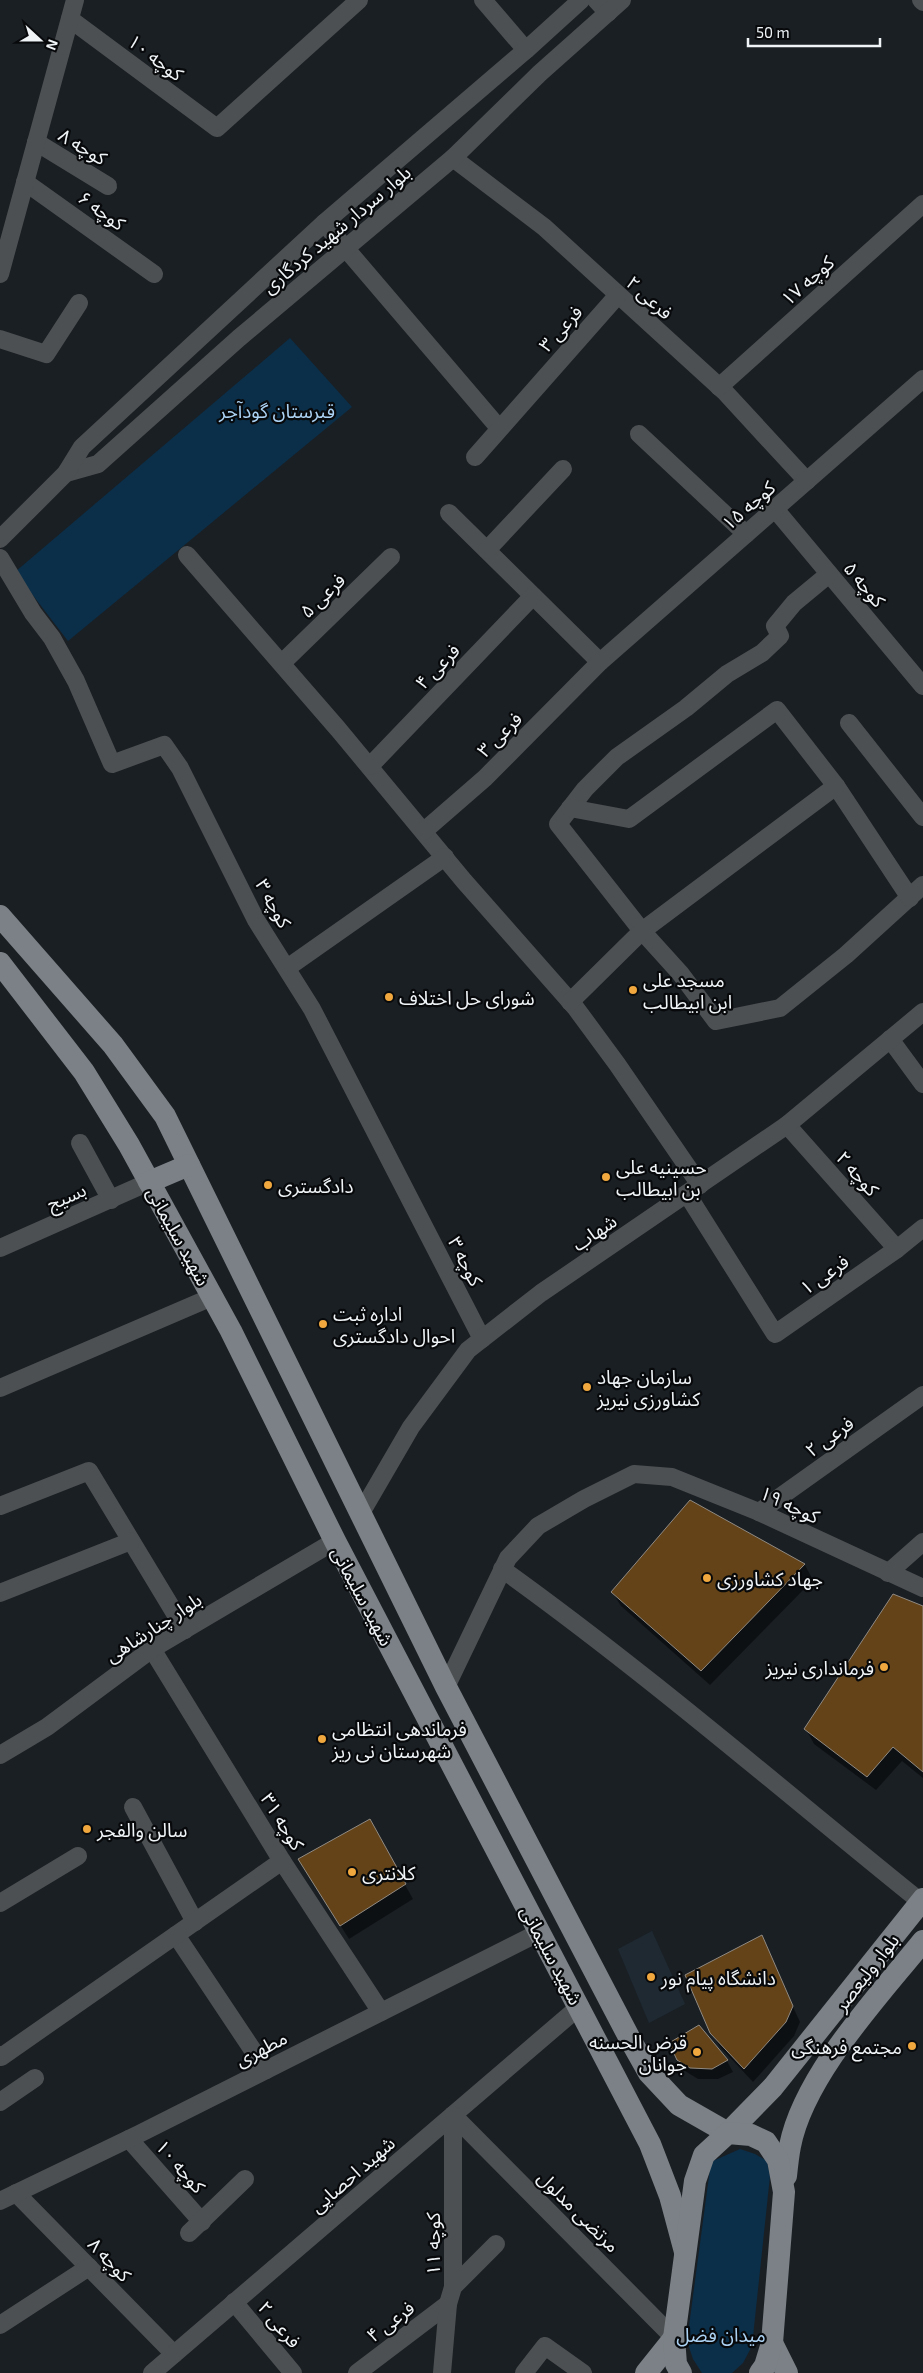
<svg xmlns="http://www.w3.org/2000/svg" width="923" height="2373" font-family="'Exo 2','Noto Sans Arabic',sans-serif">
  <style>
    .built { fill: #1e2932 }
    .green { fill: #0b2f49 }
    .shadow { fill: #0007 }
    .building { fill: #634317; stroke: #908a83 }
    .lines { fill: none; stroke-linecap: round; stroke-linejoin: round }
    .minor { stroke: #4d5052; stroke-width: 18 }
    .major { stroke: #7b8186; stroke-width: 22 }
    .poi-dot { fill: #efa73e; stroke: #07090b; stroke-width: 2 }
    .labels { text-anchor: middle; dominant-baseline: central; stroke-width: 4.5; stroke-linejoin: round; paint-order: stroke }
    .street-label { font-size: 19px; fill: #f0f4f7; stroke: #07090b }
    .park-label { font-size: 19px; fill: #acd2f3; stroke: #07090b }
    .poi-label { font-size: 19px; fill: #f0f4f7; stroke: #07090b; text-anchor: start }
  </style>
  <rect width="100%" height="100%" fill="#1a1f24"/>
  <path class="built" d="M652,1931L685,2004L649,2023L618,1949Z"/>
  <g class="green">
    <path d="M290,338L352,407L68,641L15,572Z"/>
    <path d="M740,2149L755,2154L767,2161L770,2176L752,2346L743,2363L732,2373H702L693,2359L687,2341L710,2169L713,2161Z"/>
  </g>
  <g class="shadow">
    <path d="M691,1501L805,1565L813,1580L710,1685L621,1606L612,1592Z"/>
    <path d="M923,1607V1778L902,1761L876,1790L814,1744L806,1729Z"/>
    <path d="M377,1835L413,1899L349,1939L308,1874Z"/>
    <path d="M761,1937L800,2022L794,2036L753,2082L720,2047L711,2032Z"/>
    <path d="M699,2027L727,2061L733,2072L718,2079H698L685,2071L678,2060Z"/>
  </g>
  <g class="building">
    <path d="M690,1500L805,1564L701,1671L611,1592Z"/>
    <path d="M893,1594L923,1606V1772L893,1747L867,1777L804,1729Z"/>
    <path d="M370,1819L406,1884L340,1926L298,1859Z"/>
    <path d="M762,1935L793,2006L786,2022L744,2069L710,2033L685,1975Z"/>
    <path d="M699,2025L728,2060L712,2069L690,2068L677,2060L669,2043Z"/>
  </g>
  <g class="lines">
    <g class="minor">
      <path d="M483,0L526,50"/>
      <path d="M596,0L608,13"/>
      <path d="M921,0L923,2"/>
      <path d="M70,19L217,128L359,0"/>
      <path d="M36,142L108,186"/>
      <path d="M453,158L544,227L724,391L807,481"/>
      <path d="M25,182L154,274"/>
      <path d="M324,223L499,428"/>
      <path d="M0,274L75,0"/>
      <path d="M0,339L46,354L79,303"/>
      <path d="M719,387L923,204"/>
      <path d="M639,434L746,534"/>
      <path d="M475,457L617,296"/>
      <path d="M66,473L98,464L239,338L453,158L540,73L622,0"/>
      <path d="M775,509L923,686"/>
      <path d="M449,513L600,662"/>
      <path d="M0,539L66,473L82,447L324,223L526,50L581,0"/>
      <path d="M487,550L563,469"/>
      <path d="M187,555L338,729L464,881L575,1007L617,1064L700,1185"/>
      <path d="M0,558L33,613L52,638L76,681L112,764L164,745L180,768L256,920L312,1009L482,1339"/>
      <path d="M829,574L794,603L775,626L780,636L762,653L727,674L686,708L617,757L585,789L558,824L642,931L680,973L716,1021L780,1008L846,955L923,885"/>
      <path d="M282,663L391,557"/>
      <path d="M849,723L923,817"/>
      <path d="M370,766L533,596"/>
      <path d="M570,808L629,819L777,710L836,786L910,898"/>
      <path d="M424,831L485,778L600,662L923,379"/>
      <path d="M287,968L445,857"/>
      <path d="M570,1002L642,931L836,786"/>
      <path d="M890,1039L923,1084"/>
      <path d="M787,1125L897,1249"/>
      <path d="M80,1143L111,1200"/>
      <path d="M687,1194L775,1334L897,1249L923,1228"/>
      <path d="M0,1248L149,1182"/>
      <path d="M0,1388L212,1297"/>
      <path d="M0,1506L89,1471L185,1630"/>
      <path d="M759,1512L923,1395"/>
      <path d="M361,1513L411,1427L468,1350L541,1293L787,1125L923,1012"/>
      <path d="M502,1569C647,1673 782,1790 921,1902"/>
      <path d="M888,1573L923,1542"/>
      <path d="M0,1593L131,1541"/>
      <path d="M152,1649L282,1861L381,2012"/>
      <path d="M446,1687L508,1558L538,1526L584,1499L634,1474L672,1477L759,1512L923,1588"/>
      <path d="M0,1755L47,1727L152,1649L335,1541"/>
      <path d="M133,1807L195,1922"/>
      <path d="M0,1903L78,1856"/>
      <path d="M176,1935L266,2070"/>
      <path d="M0,2055L1,2057L282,1861"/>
      <path d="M0,2102L35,2078"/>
      <path d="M453,2115L674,2338"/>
      <path d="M129,2139L202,2222"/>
      <path d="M16,2193L174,2354"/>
      <path d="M0,2201L139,2134L540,1932"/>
      <path d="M189,2233L245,2179"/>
      <path d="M453,2287L496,2244"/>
      <path d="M234,2302L293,2373"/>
      <path d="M0,2325L89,2267"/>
      <path d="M152,2373L580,2006"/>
      <path d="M357,2373L448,2304"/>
      <path d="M442,2373L448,2304L453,2287V2115"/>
      <path d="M524,2373L545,2346L583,2373"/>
    </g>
    <g class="major">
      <path d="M0,916L113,1045L165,1116L446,1687L631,2041L649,2073L679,2105L728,2133L773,2087L923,1899"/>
      <path d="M0,963L84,1072L129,1145L231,1331L335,1541L650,2144L670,2196L685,2252"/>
      <path d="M149,1182L189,1165"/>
      <path d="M786,2176C787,2166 788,2156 790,2146C804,2075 878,1997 923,1941"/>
      <path d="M772,2343L787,2373"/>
      <path d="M646,2373L674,2338"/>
      <path d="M681,2373L676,2364L674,2338L695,2181L704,2155L728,2133L751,2135L766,2142L778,2160L784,2192L772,2343L765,2366L760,2373"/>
    </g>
  </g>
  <g class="poi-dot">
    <circle cx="633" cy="990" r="5"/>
    <circle cx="389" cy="997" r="5"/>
    <circle cx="606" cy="1177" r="5"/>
    <circle cx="268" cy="1185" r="5"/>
    <circle cx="323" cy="1324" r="5"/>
    <circle cx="587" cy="1387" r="5"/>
    <circle cx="707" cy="1578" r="5"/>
    <circle cx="884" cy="1667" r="5"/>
    <circle cx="322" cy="1739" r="5"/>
    <circle cx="87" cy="1829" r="5"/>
    <circle cx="352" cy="1872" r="5"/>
    <circle cx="651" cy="1977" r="5"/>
    <circle cx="912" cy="2046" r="5"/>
    <circle cx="697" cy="2052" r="5"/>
  </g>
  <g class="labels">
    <g class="street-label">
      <text transform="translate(156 57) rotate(37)">کوچه ۱۰</text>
      <text transform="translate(83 146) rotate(31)">کوچه ۸</text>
      <text transform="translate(102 210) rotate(36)">کوچه ۶</text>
      <text transform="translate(336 229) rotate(-40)">بلوار سردار شهید کردگاری</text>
      <text transform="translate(807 280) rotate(-42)">کوچه ۱۷</text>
      <text transform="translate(650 297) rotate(42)">فرعی ۲</text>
      <text transform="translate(560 328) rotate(-48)">فرعی ۳</text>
      <text transform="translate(748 505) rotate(-41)">کوچه ۱۵</text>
      <text transform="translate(865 584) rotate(50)">کوچه ۵</text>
      <text transform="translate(322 595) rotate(-44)">فرعی ۵</text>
      <text transform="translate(437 666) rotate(-46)">فرعی ۴</text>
      <text transform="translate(499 734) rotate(-45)">فرعی ۳</text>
      <text transform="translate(274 903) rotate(61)">کوچه ۳</text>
      <text transform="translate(858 1173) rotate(48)">کوچه ۲</text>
      <text transform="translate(66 1196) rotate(-24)">بسیج</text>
      <text transform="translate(594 1232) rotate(-34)">شهاب</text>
      <text transform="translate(179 1236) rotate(61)">شهید سلیمانی</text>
      <text transform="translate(466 1261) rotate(63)">کوچه ۳</text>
      <text transform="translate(824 1274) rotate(-35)">فرعی ۱</text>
      <text transform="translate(829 1436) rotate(-36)">فرعی ۲</text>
      <text transform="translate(790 1504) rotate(25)">کوچه ۱۹</text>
      <text transform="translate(363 1596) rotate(62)">شهید سلیمانی</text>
      <text transform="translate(153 1627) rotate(-33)">بلوار چنارشاهی</text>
      <text transform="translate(283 1821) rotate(58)">کوچه ۳۱</text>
      <text transform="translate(552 1955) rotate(62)">شهید سلیمانی</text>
      <text transform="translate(866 1972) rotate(-52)">بلوار ولیعصر</text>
      <text transform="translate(261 2048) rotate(-27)">مطهری</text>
      <text transform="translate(181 2166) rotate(49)">کوچه ۱۰</text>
      <text transform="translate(352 2174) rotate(-41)">شهید احصایی</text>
      <text transform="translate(579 2211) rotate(45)">مرتضی مدلول</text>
      <text transform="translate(432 2244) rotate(-90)">کوچه ۱۱</text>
      <text transform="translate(110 2259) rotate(46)">کوچه ۸</text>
      <text transform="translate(390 2321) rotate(-37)">فرعی ۴</text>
      <text transform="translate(280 2324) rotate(50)">فرعی ۲</text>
    </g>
    <g class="park-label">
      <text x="277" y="410">قبرستان گودآجر</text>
      <text x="721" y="2334">میدان فضل</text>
    </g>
    <g class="poi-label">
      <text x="643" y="979">مسجد علی<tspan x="643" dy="22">ابن ابیطالب</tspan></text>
      <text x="399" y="997">شورای حل اختلاف</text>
      <text x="616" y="1166">حسینیه علی<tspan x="616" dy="22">بن ابیطالب</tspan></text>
      <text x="278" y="1185">دادگستری</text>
      <text x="333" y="1313">اداره ثبت<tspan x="333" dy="22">احوال دادگستری</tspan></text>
      <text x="597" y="1376">سازمان جهاد<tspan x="597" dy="22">کشاورزی نیریز</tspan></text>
      <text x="717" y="1578">جهاد کشاورزی</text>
      <text x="874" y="1667" text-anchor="end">فرمانداری نیریز</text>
      <text x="332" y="1728">فرماندهی انتظامی<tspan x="332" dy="22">شهرستان نی ریز</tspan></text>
      <text x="97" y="1829">سالن والفجر</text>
      <text x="362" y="1872">کلانتری</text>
      <text x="661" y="1977">دانشگاه پیام نور</text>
      <text x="687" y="2041" text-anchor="end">قرض الحسنه<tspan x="687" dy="22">جوانان</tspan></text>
      <text x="902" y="2046" text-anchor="end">مجتمع فرهنگی</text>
    </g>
  </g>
  <g transform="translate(40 40) rotate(111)" stroke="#07090b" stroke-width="4" paint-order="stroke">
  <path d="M0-4L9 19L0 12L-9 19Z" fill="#f0f4f7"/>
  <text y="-8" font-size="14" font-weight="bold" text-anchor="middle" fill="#f0f4f7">N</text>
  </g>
  <path d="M748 38v8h132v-8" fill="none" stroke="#f0f4f7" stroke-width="2.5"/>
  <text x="756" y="38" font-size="15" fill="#f0f4f7" stroke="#07090b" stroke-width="4" paint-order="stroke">50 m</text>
</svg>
